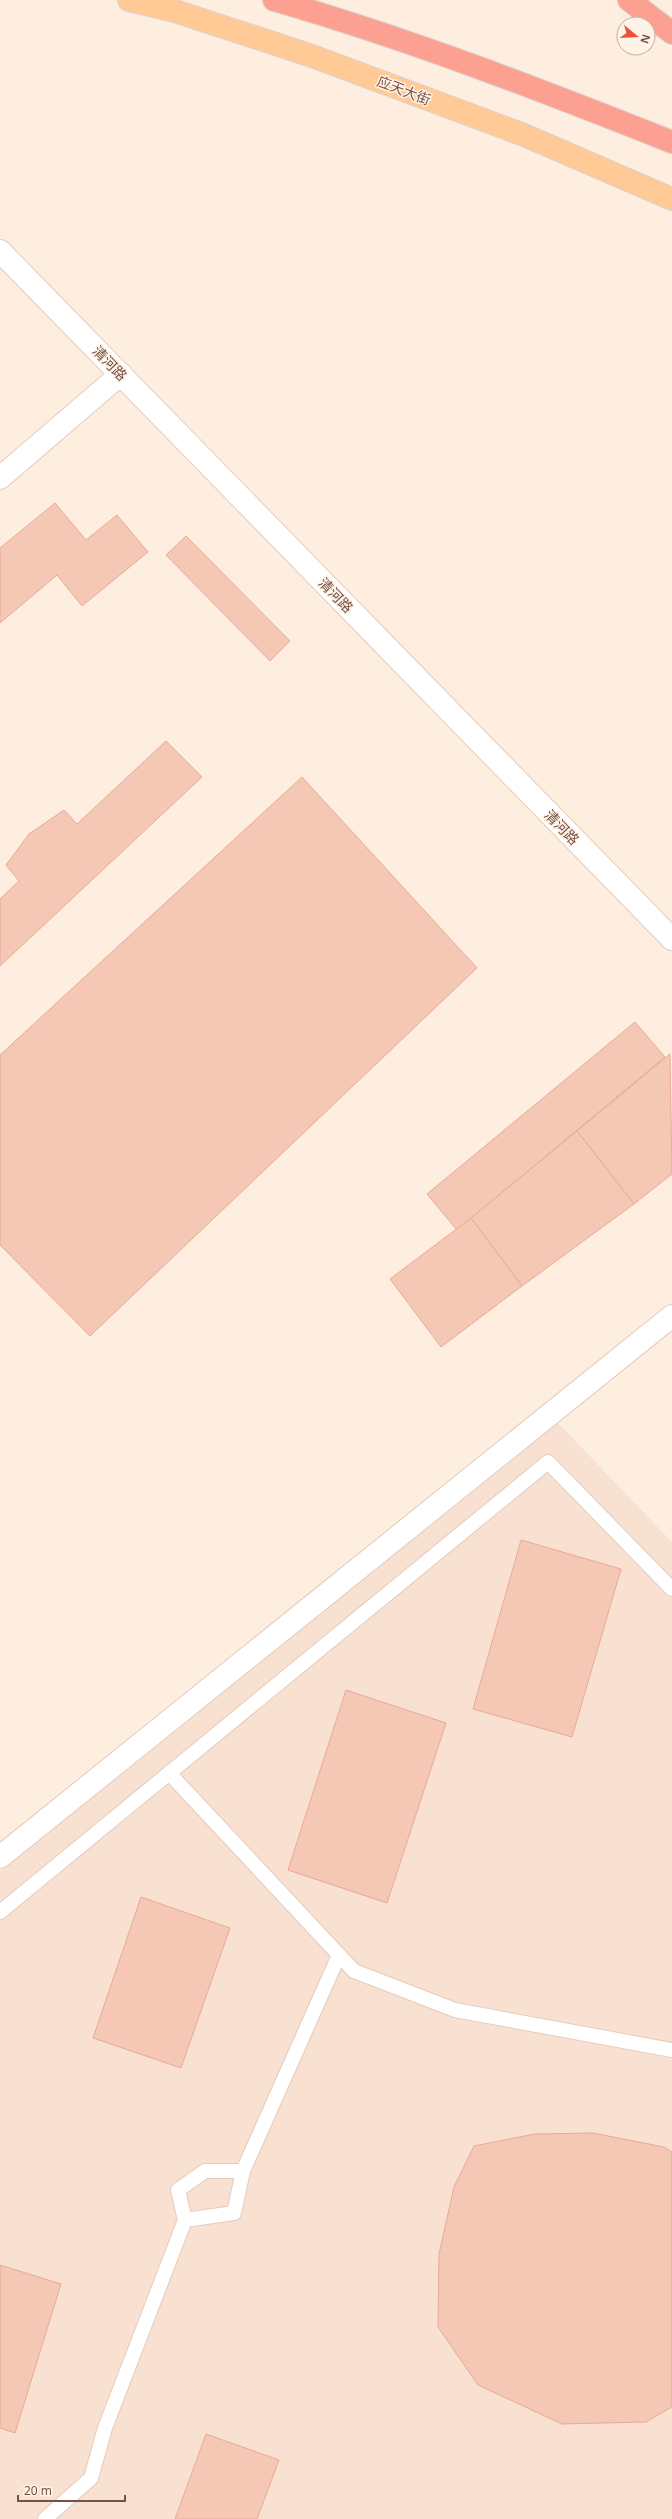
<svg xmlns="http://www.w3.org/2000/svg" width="672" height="2519" font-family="'Noto Sans','Noto Sans SC',sans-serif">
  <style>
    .residential { fill: #f8e1d0 }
    .building { fill: #f5c7b5; stroke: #e8aa95 }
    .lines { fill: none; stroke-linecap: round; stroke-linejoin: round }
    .lane-casing { stroke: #e4cbbe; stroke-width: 16 }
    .street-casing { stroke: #e4cbbe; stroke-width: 24 }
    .secondary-casing { stroke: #e9cbbb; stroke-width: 24 }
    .primary-casing { stroke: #dbd2cf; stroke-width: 24 }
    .highway-casing { stroke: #dbd2cf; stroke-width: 24 }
    .lane { stroke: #fff; stroke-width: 14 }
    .street { stroke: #fff; stroke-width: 22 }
    .secondary { stroke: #fff; stroke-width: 22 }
    .primary { stroke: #ffca95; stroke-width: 22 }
    .highway { stroke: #fca092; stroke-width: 22 }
    .labels { text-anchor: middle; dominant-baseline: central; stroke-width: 3; stroke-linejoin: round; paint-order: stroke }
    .street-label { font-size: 14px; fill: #755146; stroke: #fff3e7 }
  </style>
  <rect width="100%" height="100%" fill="#feeedf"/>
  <path class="residential" d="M557,1422L672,1542V2519H0V1871Z"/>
  <g class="building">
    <path d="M55,503L86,540L117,515L148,552L82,606L57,575L0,623V548Z"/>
    <path d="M186,536L290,641L270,661L166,555Z"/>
    <path d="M166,741L202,777L0,966V899L19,881L6,865L29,834L64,810L77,824Z"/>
    <path d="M302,777L477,968L90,1336L0,1245V1055Z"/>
    <path d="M635,1022L665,1057L457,1230L427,1194Z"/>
    <path d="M670,1054L672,1174L634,1204L577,1131Z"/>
    <path d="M577,1131L634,1204L522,1286L471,1218Z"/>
    <path d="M471,1218L522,1286L441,1347L390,1279Z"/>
    <path d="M521,1540L621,1569L572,1737L473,1709Z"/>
    <path d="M346,1690L446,1723L387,1903L288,1870Z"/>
    <path d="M141,1897L230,1928L181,2068L93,2038Z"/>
    <path d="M593,2133L664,2147L672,2152V2407L646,2422L562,2424L478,2385L438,2327L439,2254L454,2187L474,2146L535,2134Z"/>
    <path d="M0,2265L61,2284L15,2433L0,2428Z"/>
    <path d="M206,2434L279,2460L257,2519H175Z"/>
  </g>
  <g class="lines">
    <g class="lane-casing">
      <g id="lane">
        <path d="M169,1773L354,1971L455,2010L672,2050"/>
        <path d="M0,1912L548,1462L672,1589"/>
        <path d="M185,2220L234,2213L243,2171"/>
        <path d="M45,2519L91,2478L105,2428L185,2220L178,2190L205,2171H243L339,1955"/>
      </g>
    </g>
    <g class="street-casing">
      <g id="street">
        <path d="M0,478L121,374"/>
        <path d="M0,1857L672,1316"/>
      </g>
    </g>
    <g class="secondary-casing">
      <path id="secondary" d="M0,251L672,939"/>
    </g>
    <g class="primary-casing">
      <path id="primary" d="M129,0L175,11L312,56L524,135L672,199"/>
    </g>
    <g class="highway-casing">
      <g id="highway">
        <path d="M274,0C409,39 541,90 672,142"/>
        <path d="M629,0L672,33"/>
      </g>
    </g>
    <use href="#lane" class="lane"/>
    <use href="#street" class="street"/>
    <use href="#secondary" class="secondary"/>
    <use href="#primary" class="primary"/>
    <use href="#highway" class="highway"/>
  </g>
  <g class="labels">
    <g class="street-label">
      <text transform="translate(404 90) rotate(21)">应天大街</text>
      <text transform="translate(110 363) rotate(46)">清河路</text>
      <text transform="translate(336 595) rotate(46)">清河路</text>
      <text transform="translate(562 827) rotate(46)">清河路</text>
    </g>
  </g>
  <g transform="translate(636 36) rotate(108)"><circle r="19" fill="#fff3e7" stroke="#c8b2a7"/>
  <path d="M0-3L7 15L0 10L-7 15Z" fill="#f04e3c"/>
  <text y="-6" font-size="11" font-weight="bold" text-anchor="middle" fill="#755146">N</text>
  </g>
  <path d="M18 2495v6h107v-6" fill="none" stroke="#755146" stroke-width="2"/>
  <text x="24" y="2495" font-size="12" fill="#755146" stroke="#fff3e7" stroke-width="3" paint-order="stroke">20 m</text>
</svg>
